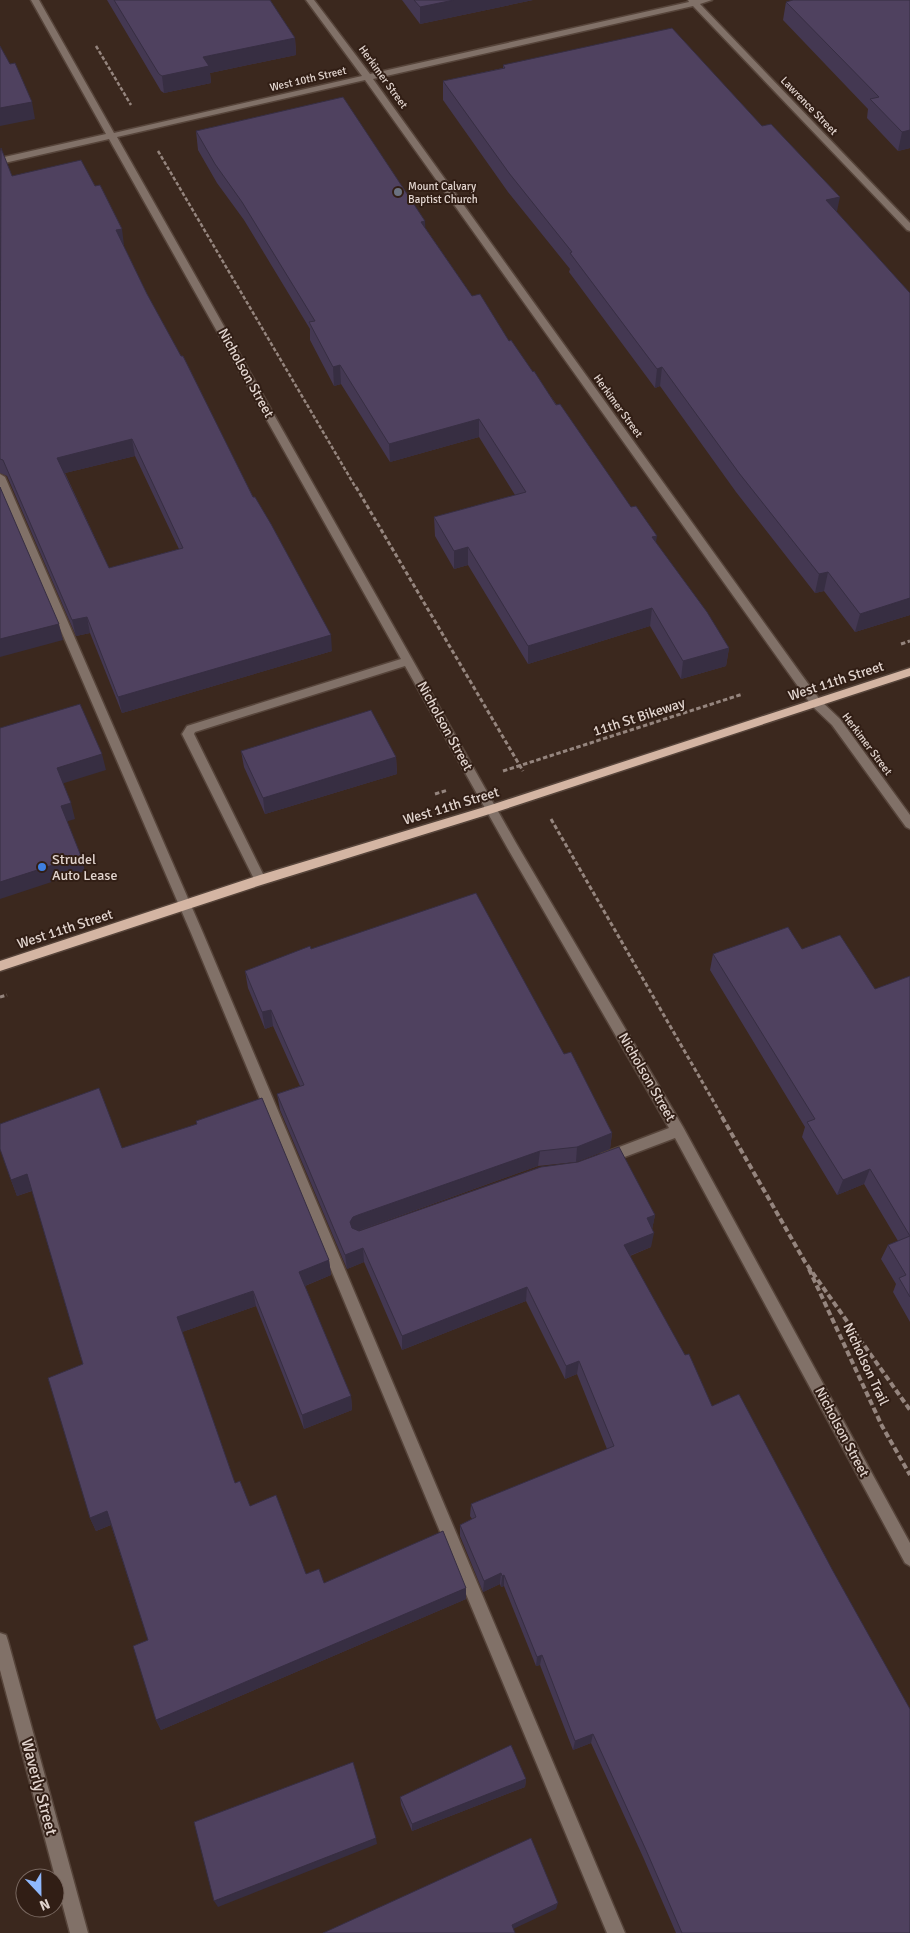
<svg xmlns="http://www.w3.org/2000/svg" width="910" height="1933" font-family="Signika,sans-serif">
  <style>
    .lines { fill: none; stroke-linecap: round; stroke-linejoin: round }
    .minor-casing { stroke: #56443a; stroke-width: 3 }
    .major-casing { stroke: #56443a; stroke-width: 3 }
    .path-far2 { stroke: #95857e; stroke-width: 2.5; stroke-dasharray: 4 2; stroke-linecap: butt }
    .path-far1 { stroke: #95857e; stroke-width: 3; stroke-dasharray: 4.5 2.5; stroke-linecap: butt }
    .path { stroke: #95857e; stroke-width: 4; stroke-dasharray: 6 3; stroke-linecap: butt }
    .minor { fill: #817168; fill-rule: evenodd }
    .major { fill: #d4b5a3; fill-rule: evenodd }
    .wall { fill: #443852; fill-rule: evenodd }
    .shaded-wall { fill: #372e42 }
    .building { fill: #4f415f; stroke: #372e42; fill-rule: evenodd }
    .worship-dot { fill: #6b7280; stroke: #311e15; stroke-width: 2 }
    .shop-dot { fill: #3f7fe0; stroke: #311e15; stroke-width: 2 }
    .labels { text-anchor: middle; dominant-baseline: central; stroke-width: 4; stroke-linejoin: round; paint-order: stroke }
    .far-street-label { font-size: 11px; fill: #e2d5cf; stroke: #311e15 }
    .far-poi-label { font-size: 11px; fill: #e2d5cf; stroke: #311e15; text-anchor: start }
    .street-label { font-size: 14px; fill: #e2d5cf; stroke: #311e15 }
    .poi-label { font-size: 14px; fill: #e2d5cf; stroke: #311e15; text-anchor: start }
    .near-street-label { font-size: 16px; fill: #e2d5cf; stroke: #311e15 }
  </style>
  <rect width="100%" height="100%" fill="#3b281e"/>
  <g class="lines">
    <g class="minor-casing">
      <g id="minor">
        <path d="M31,0H39L114,133L362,76L306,0H314L370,74L689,2L688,0H712L700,4L910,223V231L907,230L693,6L373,79L801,674L820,700L840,719L910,815V829L906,827L832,725L812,706L365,80L117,137L516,843L683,1127L910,1543V1566L905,1563L675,1138L606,1164L601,1162L599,1158L601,1154L669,1128L508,849L405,666L195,732L194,734L266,880L264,883H256L182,734L187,726L401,659L109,139L0,164V158L106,134Z"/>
        <path d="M0,474L5,477L203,933L625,1933H607L191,933L0,489Z"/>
        <path d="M0,1633L6,1635L8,1641L88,1933H70L0,1670Z"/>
      </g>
    </g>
    <g class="major-casing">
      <path id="major" d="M910,668V676L496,812L261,885L0,971V961L260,875L491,805Z"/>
    </g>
    <g class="path-far2">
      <path d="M96,46L131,105"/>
      <path d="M158,151L356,488"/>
    </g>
    <g class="path-far1">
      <path d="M356,487L523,771"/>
      <path d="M901,644L910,641"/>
      <path d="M503,771L743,694"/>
      <path d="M435,794L448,790"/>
      <path d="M551,819L723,1118"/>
      <path d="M0,997L7,995"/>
    </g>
    <g class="path">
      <path d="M722,1117L805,1262L910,1410"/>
      <path d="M809,1269L882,1426L910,1475"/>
    </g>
    <use href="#minor" class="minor"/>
    <use href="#major" class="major"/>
  </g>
  <g class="wall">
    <path d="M107,0H270L295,38L296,55L210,73L211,83L164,93L161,91Z"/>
    <path d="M402,0H533L420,24Z"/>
    <path d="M910,0V148L898,151L867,118L868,109L783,20L786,2Z"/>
    <path d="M503,65L837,212L910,615L855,632L824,591L815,593L736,492L660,386L655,388L569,272L570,269L508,192L443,100V81L503,68Z"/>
    <path d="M196,131L426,229L472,296L509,341L533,372L631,507L729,648L726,666L681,679L650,626L528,664L468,565L454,569L435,536L434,517L515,495L479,437L390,462L341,384L334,386L310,340V329L244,220L217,183L198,150Z"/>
    <path d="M0,149L12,176L124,245H123L147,294L332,651L122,713L90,633L76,636L7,476L0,473ZM135,456L179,549L109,568L65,473Z"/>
    <path d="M241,751L396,757L397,774L265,814L244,767Z"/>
    <path d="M311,949L564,1054L612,1133L610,1149L576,1162L538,1166L358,1231L655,1215L652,1229L651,1247L630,1256L910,1933H676L643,1857L591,1743L573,1750L540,1665L536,1666L504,1586L501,1587L500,1584L483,1592L460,1536V1525L472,1519L470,1516L471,1504L607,1449L577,1374L565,1379L526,1301L402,1350L364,1262L347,1269L280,1110L277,1094L300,1086L273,1026L265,1029L248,988L245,971Z"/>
    <path d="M802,949L875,989L910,976V1322L893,1292L896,1284L881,1259L888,1245L898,1241L864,1184L837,1195L802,1137L805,1127L710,970L713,954Z"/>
    <path d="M122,1148L329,1260L331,1275L305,1286L351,1396L352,1410L304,1429L256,1306L182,1332L235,1483L250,1506L306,1574L324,1583L466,1599L161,1730L156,1720L148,1640L111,1525L96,1531L90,1518L83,1364L32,1191L17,1196L11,1180Z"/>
    <path d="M526,1779L525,1787L412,1831L401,1805L400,1797Z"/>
  </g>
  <g class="shaded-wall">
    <path d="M454,0H533L420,24V7Z"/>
    <path d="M295,38L296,55L210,73L211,83L164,93L162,76L203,57Z"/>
    <path d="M32,102L35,119L0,126V108Z"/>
    <path d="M910,130V148L898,151L902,132Z"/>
    <path d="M840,197L836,216L826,200Z"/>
    <path d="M425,221L426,240L421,222Z"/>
    <path d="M122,229L124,245L118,246L116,230Z"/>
    <path d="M340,365L341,384L334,386L333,367Z"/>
    <path d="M662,367L660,386L655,388L657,369Z"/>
    <path d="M479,419V437L390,462L389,444Z"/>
    <path d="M132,439L135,456L61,474L57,458Z"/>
    <path d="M657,536L654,554L652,537Z"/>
    <path d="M468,547V565L454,569V551Z"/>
    <path d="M828,572L824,591L815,593L819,574Z"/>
    <path d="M910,598V615L855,632L860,614Z"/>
    <path d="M652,608L650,626L528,664V646Z"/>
    <path d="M87,617L90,633L76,636L72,620Z"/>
    <path d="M59,624L63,640L0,657V639Z"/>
    <path d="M331,635L332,651L122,713L118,697Z"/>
    <path d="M729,648L726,666L681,679L683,661Z"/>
    <path d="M102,754L106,770L61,784L57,768Z"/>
    <path d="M396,757L397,774L265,814L263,798Z"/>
    <path d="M71,803L75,819L65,822L61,806Z"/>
    <path d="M81,856L85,871L0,899V882Z"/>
    <path d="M271,1010L273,1026L265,1029L262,1012Z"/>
    <path d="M612,1133L610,1149L576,1162L577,1147Z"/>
    <path d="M540,1151L538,1166L354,1232L351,1237L350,1222L353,1217Z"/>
    <path d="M870,1169L864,1184L837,1195L843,1180Z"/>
    <path d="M27,1174L34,1190L17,1196L11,1180Z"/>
    <path d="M655,1215L652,1230L647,1218Z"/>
    <path d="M654,1233L651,1247L621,1259L624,1245Z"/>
    <path d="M363,1248L364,1262L347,1269L345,1255Z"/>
    <path d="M329,1260L331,1275L302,1287L299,1272Z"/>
    <path d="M527,1287L526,1301L402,1350V1336Z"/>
    <path d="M253,1291L256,1306L182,1332L177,1317Z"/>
    <path d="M579,1361L577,1374L565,1379L566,1366Z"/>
    <path d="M351,1396L352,1410L304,1429L302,1415Z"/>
    <path d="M107,1511L113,1524L96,1531L90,1518Z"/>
    <path d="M501,1573L500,1584L483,1592L484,1581Z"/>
    <path d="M504,1575V1586L501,1587L502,1576Z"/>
    <path d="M466,1588V1599L161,1730L156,1720Z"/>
    <path d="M542,1655L540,1665L536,1666L537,1657Z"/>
    <path d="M593,1734L591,1743L573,1750L575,1741Z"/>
    <path d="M526,1779L525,1787L412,1831V1824Z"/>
    <path d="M376,1838L377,1844L218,1907L214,1901Z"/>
    <path d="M558,1903L556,1909L511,1930L512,1925Z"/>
  </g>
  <g class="building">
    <path d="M114,0H270L295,38L203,57L209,66L162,76L159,74Z"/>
    <path d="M414,0H454L420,7Z"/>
    <path d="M793,0H910V130L902,132L870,99L879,97L786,2Z"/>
    <path d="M672,28L762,126L771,124L840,197L826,200L910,293V598L860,614L828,572L819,574L739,473L662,367L657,369L570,253L572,252L509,173L443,81L505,68L503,65Z"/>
    <path d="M0,46L10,64L15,63L32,102L0,108Z"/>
    <path d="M343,97L425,221L421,222L472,296L480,294L509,341L511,340L533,372L534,371L556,405L560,404L631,507L636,506L657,536L652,537L707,612L729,648L683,661L652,608L528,646L468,547L454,551L434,517L526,492L479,419L389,444L340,365L333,367L309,322L315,321L242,202L215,164L196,131Z"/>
    <path d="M1,148L12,176L81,160L95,186L100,185L122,229L116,230L147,294L181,356H183L253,497H255L271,524L331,635L118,697L87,617L72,620L3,460L0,459ZM132,439L183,548L109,568L57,458Z"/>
    <path d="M0,487L59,624L0,639Z"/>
    <path d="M80,704L102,754L57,768L71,803L61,806L81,856L0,882V728Z"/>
    <path d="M371,710L396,757L263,798L241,751Z"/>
    <path d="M476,893L564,1054L571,1052L612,1133L577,1147L540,1151L358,1215L353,1217L350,1222L352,1228L359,1231L541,1167L578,1162L619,1147L655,1215L647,1218L654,1233L624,1245L685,1355L689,1354L712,1406L739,1394L833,1571L910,1709V1933H682L646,1850L593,1734L575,1741L542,1655L537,1657L504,1575L502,1576L501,1573L484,1581L460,1525L476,1517L471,1504L614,1446L579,1361L566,1366L527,1287L402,1336L363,1248L345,1255L277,1094L304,1085L271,1010L262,1012L245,971L310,946L311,949Z"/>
    <path d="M788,927L802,949L840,935L875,989L910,976V1297L899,1278L906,1275L888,1245L910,1236L870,1169L843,1180L807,1122L815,1119L713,954Z"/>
    <path d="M99,1088L122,1148L197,1124L196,1121L262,1098L329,1260L299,1272L351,1396L302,1415L253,1291L177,1317L235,1483L240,1481L250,1506L276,1495L306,1574L319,1569L324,1583L443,1531L466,1588L156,1720L133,1646L148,1640L107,1511L90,1518L48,1378L83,1364L27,1174L11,1180L0,1149V1124Z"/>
    <path d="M511,1745L526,1779L412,1824L400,1797Z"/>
    <path d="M353,1762L376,1838L214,1901L194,1822Z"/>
    <path d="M531,1838L558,1903L512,1925L515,1933H323Z"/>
  </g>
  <circle class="worship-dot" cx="398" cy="192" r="5"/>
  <circle class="shop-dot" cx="42" cy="867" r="5"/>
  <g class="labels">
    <g class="far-street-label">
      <text transform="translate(383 77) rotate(54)">Herkimer Street</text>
      <text transform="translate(308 79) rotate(-13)">West 10th Street</text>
      <text transform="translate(809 106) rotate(46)">Lawrence Street</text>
      <text transform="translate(618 406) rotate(54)">Herkimer Street</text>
      <text transform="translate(867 744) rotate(53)">Herkimer Street</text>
    </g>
    <g class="far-poi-label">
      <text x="408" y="186">Mount Calvary<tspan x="408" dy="13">Baptist Church</tspan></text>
    </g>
    <g class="street-label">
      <text transform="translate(246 373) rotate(61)">Nicholson Street</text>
      <text transform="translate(836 681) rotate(-18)">West 11th Street</text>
      <text transform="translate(639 717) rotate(-18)">11th St Bikeway</text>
      <text transform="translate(445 726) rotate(61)">Nicholson Street</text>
      <text transform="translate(451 806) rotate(-17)">West 11th Street</text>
      <text transform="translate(65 929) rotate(-18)">West 11th Street</text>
      <text transform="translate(647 1077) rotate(60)">Nicholson Street</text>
      <text transform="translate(866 1364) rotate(65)">Nicholson Trail</text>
      <text transform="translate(842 1432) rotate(62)">Nicholson Street</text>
    </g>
    <g class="poi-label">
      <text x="52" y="859">Strudel<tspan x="52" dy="16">Auto Lease</tspan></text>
    </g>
    <g class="near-street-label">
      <text transform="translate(39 1787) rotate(75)">Waverly Street</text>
    </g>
  </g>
  <g transform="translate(40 1893) rotate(158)"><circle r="24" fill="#311e15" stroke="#78675f"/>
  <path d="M0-4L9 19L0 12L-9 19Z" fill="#8fb8fd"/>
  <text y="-8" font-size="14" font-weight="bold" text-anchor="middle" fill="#e2d5cf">N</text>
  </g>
</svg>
